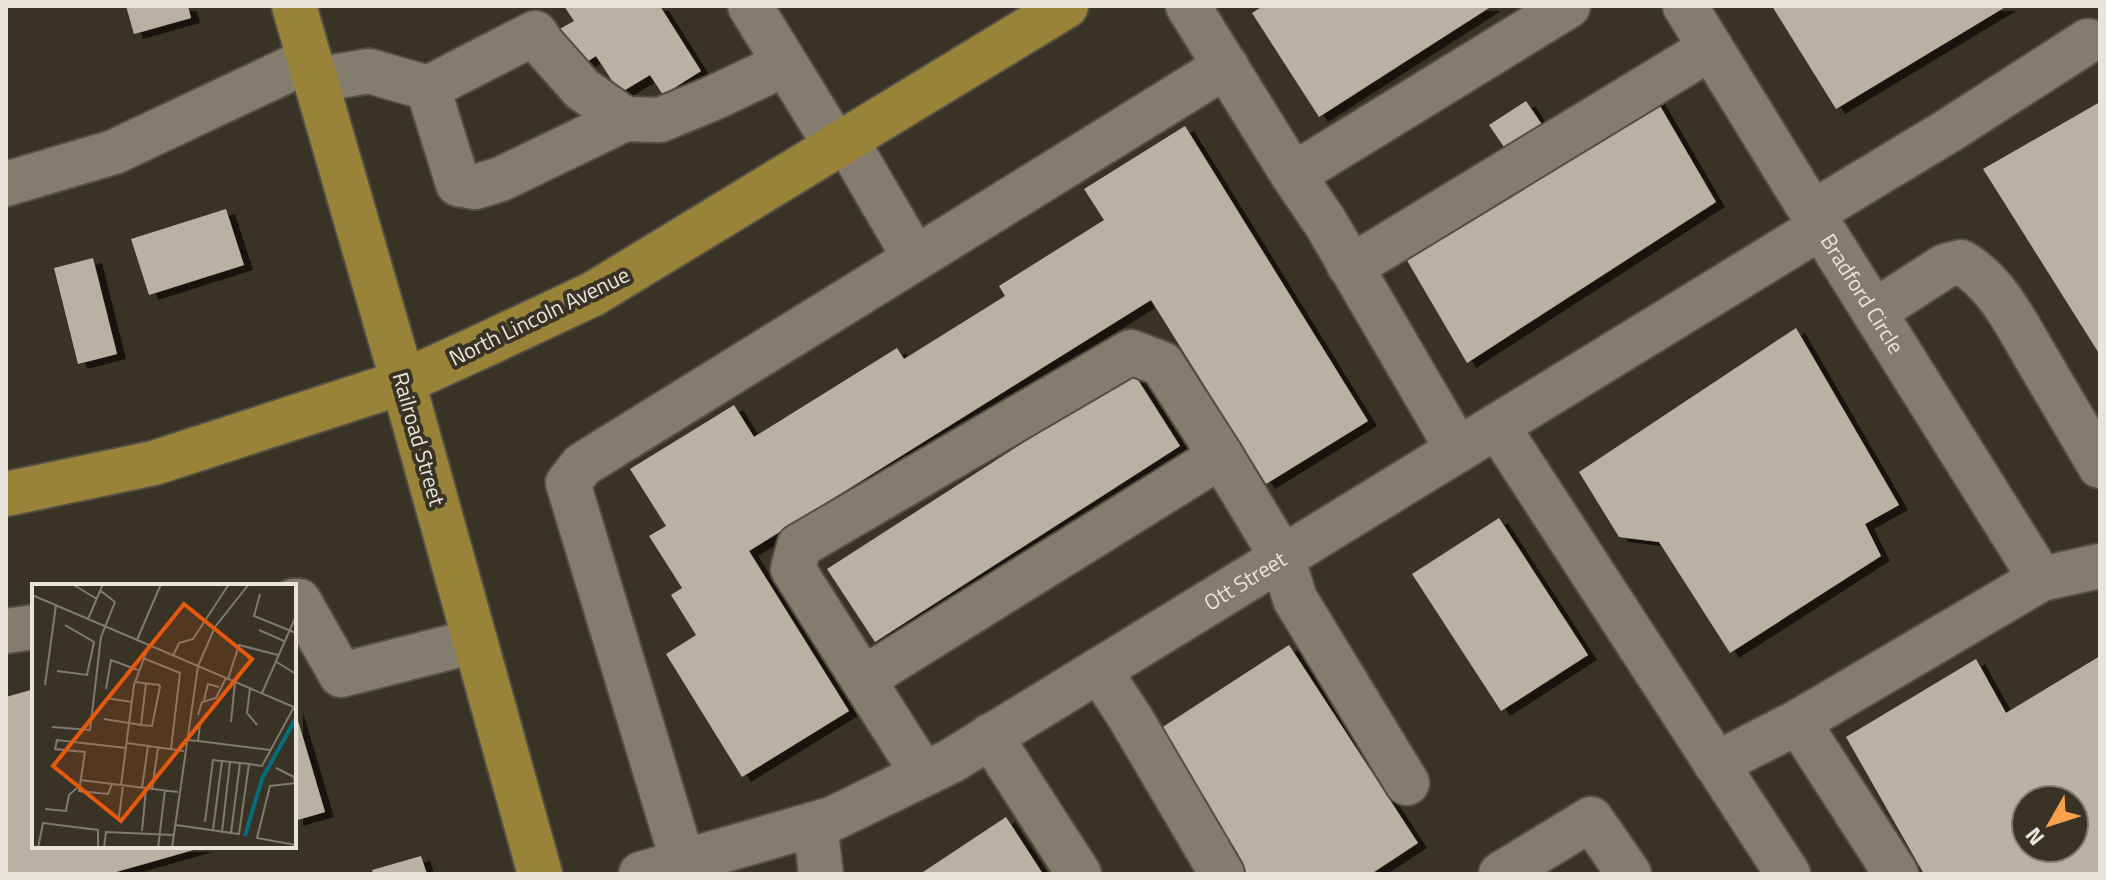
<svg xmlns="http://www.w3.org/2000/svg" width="2106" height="880" font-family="'Titillium Web',sans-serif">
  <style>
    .building { fill: #b9b1a1; fill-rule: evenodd; filter: url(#shadow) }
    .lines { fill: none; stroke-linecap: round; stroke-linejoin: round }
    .minor-casing { stroke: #544f44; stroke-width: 48 }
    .major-casing { stroke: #544f44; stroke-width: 48 }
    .minor { stroke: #847d6e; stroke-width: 44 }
    .major { stroke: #988339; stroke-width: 44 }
    .labels { text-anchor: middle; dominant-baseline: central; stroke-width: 8; stroke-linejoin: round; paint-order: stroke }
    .street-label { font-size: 22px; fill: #e9e5dc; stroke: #393325 }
    .inset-river { fill: none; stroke: #036e7c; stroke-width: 4 }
    .inset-road { fill: none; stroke: #7f7a6e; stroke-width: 2 }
    .view { fill: #e8590c; fill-opacity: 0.15; stroke: #e8590c; stroke-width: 4 }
    .inset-edge { fill: none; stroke: #e9e5dc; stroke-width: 4 }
  </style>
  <defs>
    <filter id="shadow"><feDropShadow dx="9" dy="5" stdDeviation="0" flood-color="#0009"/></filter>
  </defs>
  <rect width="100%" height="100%" fill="#393325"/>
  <g class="building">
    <path d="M126,6H188L191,18L134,34Z"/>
    <path d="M564,6H660L701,71L663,95L650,75L620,93L596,56L579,67L556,31L574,21Z"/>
    <path d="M1263,6H1492L1319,117L1252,13Z"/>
    <path d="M1772,6H2007L1836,109Z"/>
    <path d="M1656,99L1716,202L1467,363L1405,257Z"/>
    <path d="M1526,101L1545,129L1508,153L1489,125Z"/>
    <path d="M2100,102V355L1983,169Z"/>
    <path d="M1185,126L1368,421L1266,484L1151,300L749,551L849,711L742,777L666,654L696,635L671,595L682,588L649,536L666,526L630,469L734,405L754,437L897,348L904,359L1005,296L999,286L1104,220L1084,189Z"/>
    <path d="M226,209L244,265L149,295L131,239Z"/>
    <path d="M93,258L117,354L78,364L54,268Z"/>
    <path d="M1796,328L1899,505L1865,524L1881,556L1730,653L1659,542L1619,537L1579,472Z"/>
    <path d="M1133,372L1180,446L875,642L827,569Z"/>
    <path d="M1499,518L1588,655L1501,711L1412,574Z"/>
    <path d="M1289,645L1418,843L1371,874H1247L1155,732Z"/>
    <path d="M2100,656V874H1924L1846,737L1976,659L2006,713ZM2026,800H2074V848H2026Z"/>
    <path d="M34,689V846L204,847L109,874H6V697Z"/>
    <path d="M294,707L325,812L294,821Z"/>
    <path d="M1006,817L1043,874H920Z"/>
    <path d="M421,856L427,874H373L372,870Z"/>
  </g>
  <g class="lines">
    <g class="minor-casing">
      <g id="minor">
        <path d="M750,6L836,146"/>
        <path d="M1188,6L1293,175L1325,222L1458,450"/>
        <path id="s1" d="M1685,6L1821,227L2041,579"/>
        <path d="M315,80L369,71L428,88L535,33L543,45L582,89L625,119L660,120L711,99L785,64"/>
        <path d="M428,88L458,184L475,187L501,179L625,119"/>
        <path d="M846,140L915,258"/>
        <path d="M1293,175L1568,6"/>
        <path d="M6,184L114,152L309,60"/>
        <path d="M1812,213L1948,131L2088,41"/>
        <path d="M1349,265L1374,253L1711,48"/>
        <path d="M1874,312L1945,266L1961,262C1999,284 2018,328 2040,364C2060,398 2080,432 2100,466"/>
        <path d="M1497,426L1788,874"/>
        <path d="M1221,456L1282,557L1295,599L1407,783"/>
        <path d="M294,601H299L341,675L475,641"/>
        <path d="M6,631L34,627"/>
        <path d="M1099,670L1131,719L1222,874"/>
        <path d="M863,679L1221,456L1162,364L1131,352L799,546L793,569L923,774"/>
        <path d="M990,736L1079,874"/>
        <path d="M1716,764L1798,722"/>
        <path d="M815,824L821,874"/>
        <path d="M683,862L568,483L582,465L1226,66"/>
        <path id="s2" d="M641,874L832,819L951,761L1821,227"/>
        <path d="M1501,874L1591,819L1629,874"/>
        <path d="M1896,874L1798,722L2041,579L2100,566"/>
      </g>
    </g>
    <g class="major-casing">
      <g id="major">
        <path d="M294,6L403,382L540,874"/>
        <path d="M6,494L154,463L403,382L482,346L593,294L1066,6"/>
      </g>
    </g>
    <use href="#minor" class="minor"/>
    <use href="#major" class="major"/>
  </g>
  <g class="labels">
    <g class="street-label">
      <text stroke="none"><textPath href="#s1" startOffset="338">Bradford Circle</textPath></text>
      <text transform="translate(539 316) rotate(-26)">North Lincoln Avenue</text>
      <text transform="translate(419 439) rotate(74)">Railroad Street</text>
      <text stroke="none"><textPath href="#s2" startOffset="676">Ott Street</textPath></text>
    </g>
  </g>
  <g transform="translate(32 584)">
    <rect width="264" height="264" fill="#393325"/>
    <path class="inset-river" d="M213,252L230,195L264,134"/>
    <path class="inset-road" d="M40,0L65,15M228,10L222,32L264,49M0,11L264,124M56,35L71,0M227,46L252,57M105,56L129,0M141,72L147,59L161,55L197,0M111,74L148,89L139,165M243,77L264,90M25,87L55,91L62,58L33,41M196,95L207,61L246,71M103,98L127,101L128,103L120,142L109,141L114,99M13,101L24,21M218,104L215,129L225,141M74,105L79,76L106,86M230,109L264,32M74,114L100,118M172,116L176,100L187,103M166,131L170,118L184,114L194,94M72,135L109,141M199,138L203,98M20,143L58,146L69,53L83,18L69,7M154,156L166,157L168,140M166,157L238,166M95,159L152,167M217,180L230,182L262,123M244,184L262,193L264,207M48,196L146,208M264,199L238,202L225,254L264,261M80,200L76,210L47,207L53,168L23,165L25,156L94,164M89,201L102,101L117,61M110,204L116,162M120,205L126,164M13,225L34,227L37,211L45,204M87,233L91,201M144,241L207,250L217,180L181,176L173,238M181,246L190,177M110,247L114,205M190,248L198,178M199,249L208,179M6,264L11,239L66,246V264M72,264L74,248L142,251M126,264L133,206M140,264L166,82L183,43L217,0"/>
    <path class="view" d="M152,20L220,75L89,237L21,182Z"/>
    <rect width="264" height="264" class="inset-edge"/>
  </g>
  <rect width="2106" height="880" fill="none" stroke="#e9e5dc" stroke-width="16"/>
  <g transform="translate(2050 824) rotate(231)"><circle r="38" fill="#393325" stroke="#7f7a6e" stroke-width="2"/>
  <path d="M0-6L14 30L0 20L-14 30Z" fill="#f8a14b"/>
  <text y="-12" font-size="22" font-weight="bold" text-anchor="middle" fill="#e9e5dc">N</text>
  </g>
</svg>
